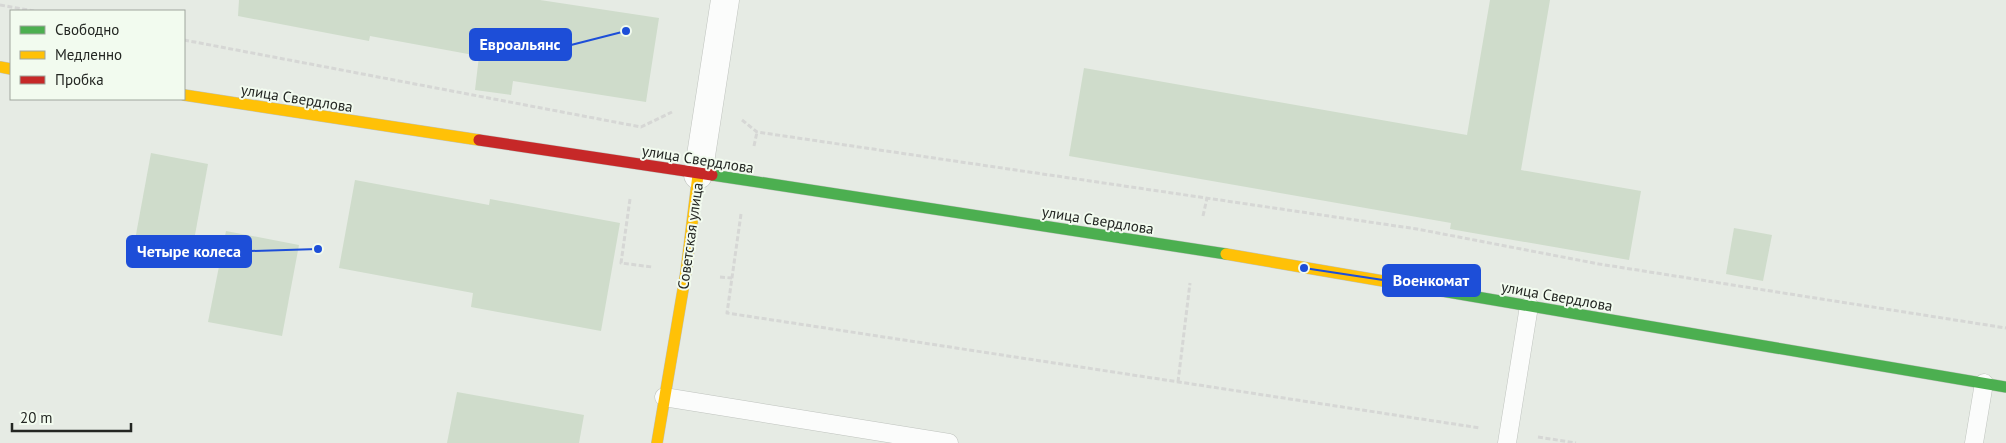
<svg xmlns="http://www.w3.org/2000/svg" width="2006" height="443" font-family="'PT Sans',sans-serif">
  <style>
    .building { fill: #cfdccb }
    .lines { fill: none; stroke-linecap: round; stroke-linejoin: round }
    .lane-casing { stroke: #bfc3be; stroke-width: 19 }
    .street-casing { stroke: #bfc3be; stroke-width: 29 }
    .fast-casing { stroke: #bfc3be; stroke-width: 12 }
    .slow-casing { stroke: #bfc3be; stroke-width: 12 }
    .jam-casing { stroke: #bfc3be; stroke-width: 12 }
    .path { stroke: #d6d7d5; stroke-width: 3; stroke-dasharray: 5 2.5; stroke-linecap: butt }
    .lane { stroke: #fbfcfb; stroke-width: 18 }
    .street { stroke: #fbfcfb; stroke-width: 28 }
    .fast { stroke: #4caf50; stroke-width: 11 }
    .slow { stroke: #ffc107; stroke-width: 11 }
    .jam { stroke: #c62828; stroke-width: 11 }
    .labels { text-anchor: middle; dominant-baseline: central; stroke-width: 4; stroke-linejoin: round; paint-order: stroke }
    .street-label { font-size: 15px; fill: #232622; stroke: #f2fbef }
    .leader { fill: none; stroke: #1d4ed8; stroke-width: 2 }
    .callout-dot { fill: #1d4ed8; stroke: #f2fbef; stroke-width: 2 }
    .callout { fill: #1d4ed8; stroke: #1d4ed8; stroke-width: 2 }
    .callout-label { font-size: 16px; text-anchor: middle; font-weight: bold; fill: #fff }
  </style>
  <rect width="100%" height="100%" fill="#e6ebe4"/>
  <g class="building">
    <path d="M239,0H540L659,18L646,102L513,81L511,95L475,90L479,56L370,36L369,41L238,16Z"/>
    <path d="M1490,0H1550L1521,170L1641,191L1629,260L1450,229L1451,223L1069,156L1084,68L1467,135Z"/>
    <path d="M151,153L208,164L192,251L135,240Z"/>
    <path d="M355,180L489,205L490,199L620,223L601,331L471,307L473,293L339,268Z"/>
    <path d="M1734,228L1772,235L1763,281L1726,274Z"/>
    <path d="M226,231L299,245L282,336L208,322Z"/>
    <path d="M457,392L584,415L579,443H447Z"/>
  </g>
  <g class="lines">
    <g class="lane-casing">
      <g id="lane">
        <path d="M664,397L949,443"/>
        <path d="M1507,443L1529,306"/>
        <path d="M1974,443L1984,383"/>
      </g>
    </g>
    <g class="street-casing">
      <path id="street" d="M698,175L725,0"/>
    </g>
    <g class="fast-casing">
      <g id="fast">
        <path d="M712,175L1226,254"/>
        <path d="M1424,288L2006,387"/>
      </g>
    </g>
    <g class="slow-casing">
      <g id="slow">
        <path d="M0,67L11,69"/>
        <path d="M184,95L479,140"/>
        <path d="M1226,254L1424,288"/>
        <path d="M657,443L686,272L698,175"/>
      </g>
    </g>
    <g class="jam-casing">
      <path id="jam" d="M479,140L712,175"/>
    </g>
    <g class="path">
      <path d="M0,5L34,11"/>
      <path d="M184,40L641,127L672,112"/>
      <path d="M742,120L757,132L1417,229L1599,264L2006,328"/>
      <path d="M754,146L757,132"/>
      <path d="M630,199L621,263L652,267"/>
      <path d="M741,214L727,313L1480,428"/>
      <path d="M1203,216L1207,198"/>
      <path d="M720,277L732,278"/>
      <path d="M1178,382L1190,283"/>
      <path d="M1538,437L1576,443"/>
    </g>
    <use href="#lane" class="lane"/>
    <use href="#street" class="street"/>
    <use href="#fast" class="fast"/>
    <use href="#slow" class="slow"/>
    <use href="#jam" class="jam"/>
  </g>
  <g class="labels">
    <g class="street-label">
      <text transform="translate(297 98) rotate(9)">улица Свердлова</text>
      <text transform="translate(698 159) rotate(9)">улица Свердлова</text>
      <text transform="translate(1098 220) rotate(9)">улица Свердлова</text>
      <text transform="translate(690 236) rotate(-82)">Советская улица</text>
      <text transform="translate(1557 296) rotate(10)">улица Свердлова</text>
    </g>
  </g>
  <path class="leader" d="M626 31L571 45M318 249L251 251M1304 268L1383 280"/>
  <g class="callout-dot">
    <circle cx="626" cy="31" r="5"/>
    <circle cx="318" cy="249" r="5"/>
    <circle cx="1304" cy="268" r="5"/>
  </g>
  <g class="callout">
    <rect x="470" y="29" width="101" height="31" rx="5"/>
    <rect x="127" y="236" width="124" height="31" rx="5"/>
    <rect x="1383" y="265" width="97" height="31" rx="5"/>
  </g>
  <g class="callout-label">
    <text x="520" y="50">Евроальянс</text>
    <text x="189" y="257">Четыре колеса</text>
    <text x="1431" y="286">Военкомат</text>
  </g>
  <rect x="10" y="10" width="175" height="90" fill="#f2fbef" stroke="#9fa69d"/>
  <rect x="20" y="26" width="25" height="8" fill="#4caf50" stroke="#9fa69d"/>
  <text x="55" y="35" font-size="15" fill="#232622">Свободно</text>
  <rect x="20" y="51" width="25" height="8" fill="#ffc107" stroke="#9fa69d"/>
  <text x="55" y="60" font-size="15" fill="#232622">Медленно</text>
  <rect x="20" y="76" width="25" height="8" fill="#c62828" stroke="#9fa69d"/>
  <text x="55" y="85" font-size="15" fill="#232622">Пробка</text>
  <path d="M12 423v8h119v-8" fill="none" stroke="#232622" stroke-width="2.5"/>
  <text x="20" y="423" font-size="15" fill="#232622" stroke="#f2fbef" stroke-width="4" paint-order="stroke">20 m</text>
</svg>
